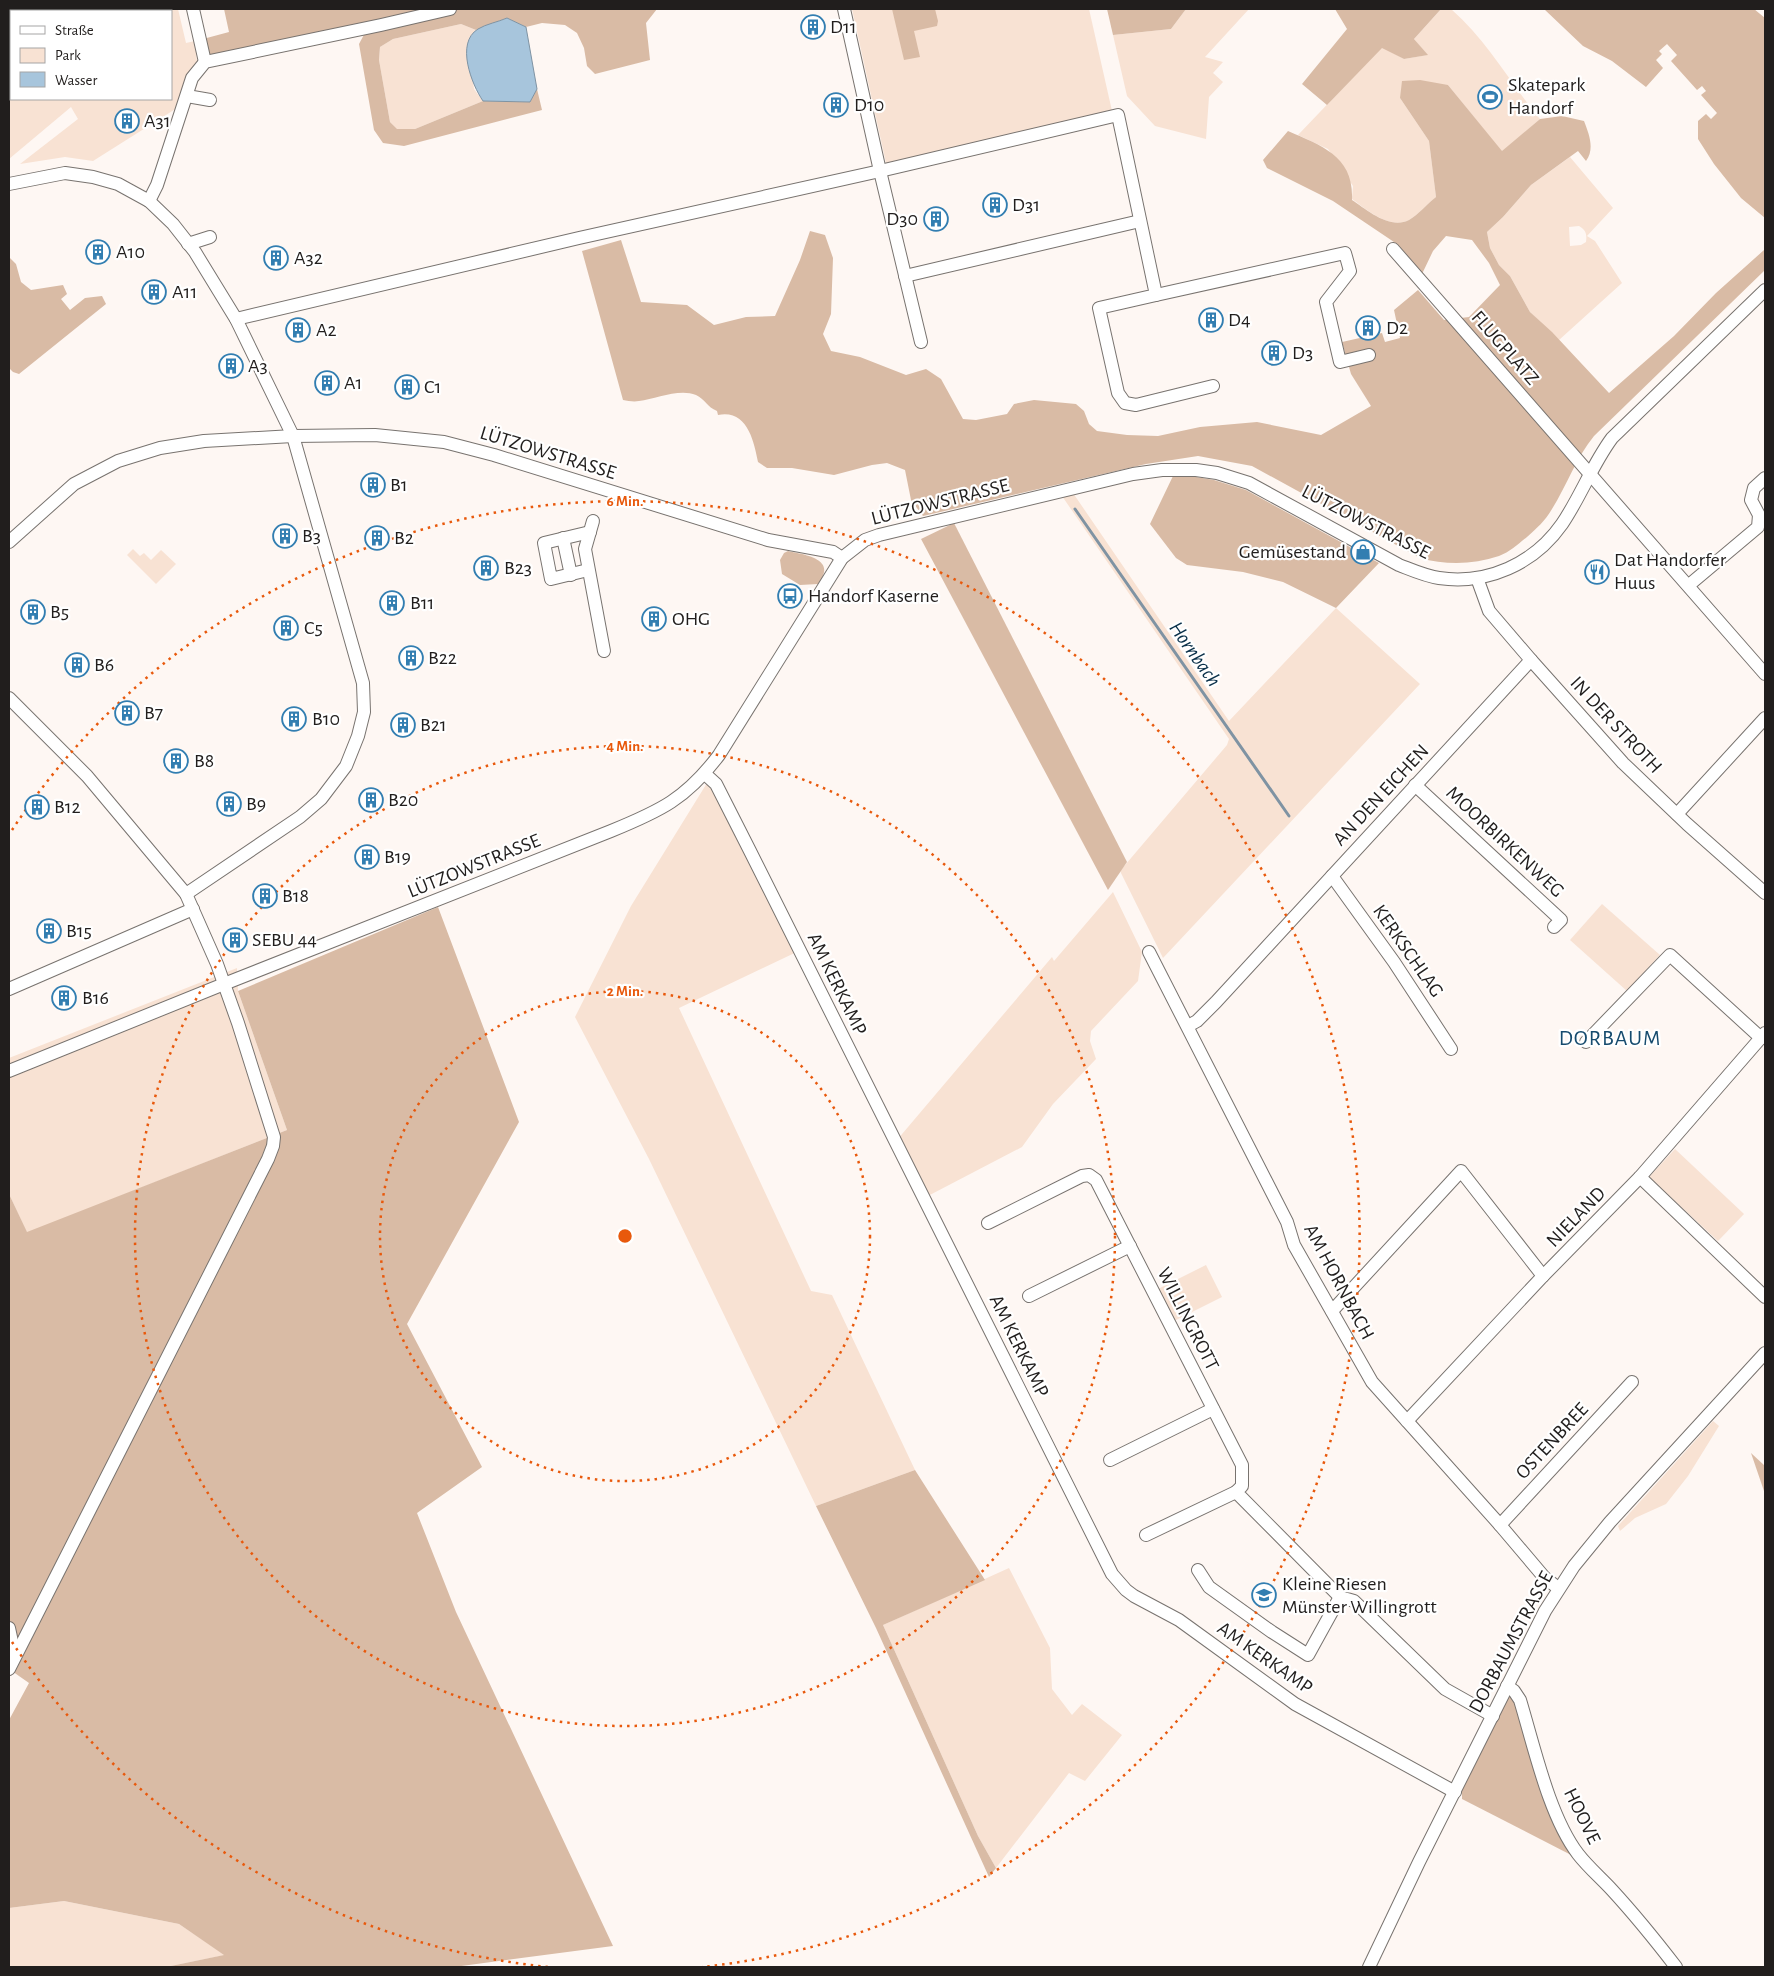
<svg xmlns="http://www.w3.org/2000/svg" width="1774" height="1976" font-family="'Alegreya Sans',sans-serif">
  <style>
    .green { fill: #f8e2d3; fill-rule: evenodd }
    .forest { fill: #d9bba5 }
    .water { fill: #a7c5dc; stroke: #7f93a3 }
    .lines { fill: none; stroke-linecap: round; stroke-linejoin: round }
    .stream { stroke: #7f93a3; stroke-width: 3 }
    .minor-casing { stroke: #78736f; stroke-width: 14 }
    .minor { stroke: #fff; stroke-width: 12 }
    .ring { fill: none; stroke: #e8590c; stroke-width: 2.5; stroke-dasharray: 2.5 5 }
    .labels { text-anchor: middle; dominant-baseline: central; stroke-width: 4.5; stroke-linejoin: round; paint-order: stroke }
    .poi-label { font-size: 20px; fill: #211e1d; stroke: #fff; text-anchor: start }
    .street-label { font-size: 20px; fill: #211e1d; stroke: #fff }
    .water-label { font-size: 21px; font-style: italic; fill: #0a3049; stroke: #fff }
    .quarter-label { font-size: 22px; letter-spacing: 1px; fill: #164b6e; stroke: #fff }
    .centre { fill: #e8590c; stroke: #fff; stroke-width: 2.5 }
    .ring-label { font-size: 15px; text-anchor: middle; font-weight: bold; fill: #e8590c; stroke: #fff; stroke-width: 4.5; stroke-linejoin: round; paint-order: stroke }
  </style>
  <rect width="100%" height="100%" fill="#fef7f3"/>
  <g class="green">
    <path d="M9,9H178L186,43L195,41L197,62L177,108L93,161L65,157L20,164L78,119L71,107L9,159ZM11,11H171V99H11Z"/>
    <path d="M852,9H1089L1112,111L886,163Z"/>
    <path d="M1186,9H1249L1205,57L1223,62L1213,73L1223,82L1209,97L1206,139L1155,126L1127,96L1113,35L1171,29Z"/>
    <path d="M1441,9H1451C1487,40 1510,83 1540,119L1502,152L1448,85L1400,98L1429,141L1436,197C1427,204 1418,215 1409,220C1390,230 1367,210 1352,199L1353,186L1328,149L1298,135L1382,47L1404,59L1427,55L1414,39Z"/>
    <path d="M461,24L476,30L468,42L474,89L483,101L415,129L397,130L390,122L379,60L380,47L393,39Z"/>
    <path d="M1570,157L1613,208L1587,236L1595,241L1622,283L1559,340L1530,312L1510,276L1499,265L1490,248L1487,232L1503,217L1531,185ZM1579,226C1586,230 1587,234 1586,242L1581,245L1570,246L1569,227Z"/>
    <path d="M1073,493L1229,721L1336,608L1420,684L1163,958L1120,871L1227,745L1229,739L1062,496Z"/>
    <path d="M133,549L140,556L144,553L151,560L161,550L176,564L156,584L127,555Z"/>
    <path d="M707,783L718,793L803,949L679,1008L811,1291L832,1295L915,1470L816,1506L649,1159L575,1017L631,906Z"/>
    <path d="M1113,892L1142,952L1138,981L1091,1031L1090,1041L1096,1059L1053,1104L1022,1147L926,1197L897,1140L1052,957L1054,961Z"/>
    <path d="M1602,904L1660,955L1627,991L1570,940Z"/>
    <path d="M237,968L238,991L287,1130L27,1233L9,1194V1058Z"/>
    <path d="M1675,1149L1744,1214L1718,1241L1649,1177Z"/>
    <path d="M1206,1265L1222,1297L1174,1321L1158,1289Z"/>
    <path d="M1713,1421L1719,1426L1688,1476L1666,1504L1635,1518L1620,1531L1618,1526Z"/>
    <path d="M1009,1568L1050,1648L1052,1689L1072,1715L1082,1704L1122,1735L1085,1781L1069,1773L996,1868L978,1836L883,1625Z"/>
    <path d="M64,1901L179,1924L225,1955L166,1967H9V1908Z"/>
  </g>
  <g class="forest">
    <path d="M224,9H657L646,23L650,60L595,74L587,66L584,48L577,33L565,25L542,23L526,27L507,18L476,30L461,24L393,39L380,47L379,60L390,122L397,129H415L483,101L530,102L537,89L542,110L404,146L383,143L374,130L359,44L367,29L210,61L203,39L229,32Z"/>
    <path d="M892,9H935L938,21L937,26L914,31L920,57L904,60Z"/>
    <path d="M1107,9H1186L1171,29L1113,35Z"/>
    <path d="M1335,9H1441L1414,39L1428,55L1404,59L1382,48L1327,105L1302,84L1347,29Z"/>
    <path d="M1544,9H1754L1765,18V218L1741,198L1714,164L1698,139V121L1706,114L1711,119L1717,113L1701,95L1706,91L1702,86L1697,90L1671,61L1677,55L1667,44L1659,51L1662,54L1656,60L1663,68L1646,87L1612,61L1583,46Z"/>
    <path d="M1420,80L1448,85L1502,151L1540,119L1562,116L1584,121C1589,134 1595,149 1586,161L1578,151L1531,185L1503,217L1487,232L1490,248L1499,265L1510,276L1530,312L1552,332L1609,393L1674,336L1716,293L1764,250L1765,246V270L1594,436C1576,458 1567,485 1552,509C1545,521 1537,528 1527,537C1518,544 1510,552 1499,556C1473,565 1445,565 1420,558L1252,466L1198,456L1146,464L923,516L911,500L905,470L887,463L872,465L834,475L792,468H767L758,462C754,441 747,409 718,415L717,411C707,407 705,399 696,395C679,388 656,399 639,401C634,402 628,401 623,400L582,251L621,240L641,302L687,305L714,325L746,317L775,316L800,260L810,231L825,235L833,258L831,314L823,334L831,351L860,357L906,375L926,369L941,379L963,419L976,420L1007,414L1014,404L1034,400L1076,404L1084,411L1089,424L1097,431L1127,435L1158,436L1200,427L1257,422L1321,435L1371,406L1351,374L1342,342L1382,333L1385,342L1400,338L1394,310L1418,290L1444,320L1469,317L1500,285L1489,263L1472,240L1446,236L1433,251L1422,274L1394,242L1333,201L1267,168L1263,160L1288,131C1322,146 1354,156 1352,200C1367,210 1390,230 1409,220C1418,215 1427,204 1436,197L1429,141L1400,98L1402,81Z"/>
    <path d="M9,257L16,264L21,282L31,290L63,285L67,294L61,299L70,310L85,298L102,296L106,304L19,374L13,372L9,368Z"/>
    <path d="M1184,475L1214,480L1246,490L1379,563L1336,608L1283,582L1243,572L1187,565L1176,558L1150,524L1173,476Z"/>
    <path d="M954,523L1127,862L1108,890L921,539Z"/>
    <path d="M788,551C806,555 838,559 818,584L800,585L782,574L780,560L784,553Z"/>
    <path d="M438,907L519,1122L407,1324L482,1467L417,1513L456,1612L613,1946L454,1967H166L224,1955L179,1924L64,1901L9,1908V1720L29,1683L9,1669V1194L27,1232L287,1130L238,991Z"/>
    <path d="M1751,1453L1765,1466V1494Z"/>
    <path d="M915,1470L985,1580L883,1625L978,1836L996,1868L989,1877L876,1628L816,1506Z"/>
    <path d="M1509,1692L1522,1698L1575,1857L1462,1799V1790Z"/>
  </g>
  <path class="water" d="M507,18L526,27L537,89L530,102L483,101C472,85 455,43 478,29C486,24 498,22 507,18Z"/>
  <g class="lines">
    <path class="stream" d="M1075,509L1289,816"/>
    <g class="minor-casing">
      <g id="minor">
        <path d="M193,9L205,62"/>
        <path d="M844,9L880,171L921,342"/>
        <path d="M187,96L210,100"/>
        <path d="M9,184L65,173L93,177L118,184L149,201L173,224L195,252L236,319L293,436L363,683L364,712L358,736L346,766L321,799L300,817L186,894"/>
        <path d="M149,201L157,185L192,78L205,62L381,25L450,9"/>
        <path d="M188,244L210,237"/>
        <path d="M1393,249L1765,674"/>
        <path d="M905,276L1140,221"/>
        <path d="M1156,295L1345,253L1350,271L1326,302L1340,362L1369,355"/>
        <path d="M236,319L579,238L880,171L1118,115L1156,295L1099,308L1118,393L1125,403L1136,405L1213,386"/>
        <path d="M593,521L585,549L604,651"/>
        <path d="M563,538L571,575"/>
        <path d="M9,542L74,484L118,461L160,448L204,441L293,436L375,435L444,442L494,455L768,540L833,552L842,558"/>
        <path d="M588,570L551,579L544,543L590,532"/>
        <path d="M1689,585L1758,527L1759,515L1751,500L1754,488L1765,478"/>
        <path d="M1531,660L1623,763L1687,824L1765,893"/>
        <path d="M9,698L87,776L186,894L217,964L238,1023L274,1137L273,1146L268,1159L9,1669"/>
        <path d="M705,774L716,784L750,851L1112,1574L1126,1590L1134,1596L1179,1620L1295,1704L1455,1792"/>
        <path d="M1415,785L1561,920L1554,927"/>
        <path d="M1677,814L1765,718"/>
        <path d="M1332,876L1394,962L1451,1049"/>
        <path d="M1149,952L1287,1222L1294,1245L1372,1382L1500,1525L1544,1577L1558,1588"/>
        <path d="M9,989L193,909"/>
        <path d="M1188,1026L1197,1021L1216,1002L1531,660L1489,611L1477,578"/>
        <path d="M1586,1042L1670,955L1761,1038"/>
        <path d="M9,1071L224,984L611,831C660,811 686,799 719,755L842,558L865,540L879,535L1133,474L1162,470H1196L1217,473L1249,483L1399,565C1412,570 1425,576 1439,578C1487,585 1534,564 1562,524C1581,496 1592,465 1612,438L1765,290"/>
        <path d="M1640,1177L1765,1297"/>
        <path d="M988,1223L1082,1176L1089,1175L1096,1180L1242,1465V1486L1236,1492L1340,1597L1354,1601L1445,1689L1493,1716"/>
        <path d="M1029,1296L1130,1246"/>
        <path d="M1332,1311L1461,1171L1543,1276"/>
        <path d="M1407,1421L1543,1276L1640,1177L1765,1033"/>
        <path d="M1110,1460L1213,1409"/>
        <path d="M1500,1525L1632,1382"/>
        <path d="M1146,1535L1236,1492"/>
        <path d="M1198,1570L1209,1587L1272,1632L1308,1655L1340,1597"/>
        <path d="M9,1628L15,1656"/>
        <path d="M1507,1686L1514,1691L1520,1700C1534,1746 1549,1816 1578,1854C1588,1867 1601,1878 1612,1890C1635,1915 1656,1941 1676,1967"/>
        <path d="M1369,1967L1419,1862L1545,1611L1574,1566L1610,1522L1765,1353"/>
      </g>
    </g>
    <use href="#minor" class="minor"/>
  </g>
  <g class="ring">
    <circle cx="625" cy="1236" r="245"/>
    <circle cx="625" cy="1236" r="490"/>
    <path d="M548 1967A735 735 0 0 1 12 1642M12 830A735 735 0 1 1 702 1967"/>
  </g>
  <defs>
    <g id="building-ring" transform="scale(1.25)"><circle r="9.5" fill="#fff" stroke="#327eb1" stroke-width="1.5"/><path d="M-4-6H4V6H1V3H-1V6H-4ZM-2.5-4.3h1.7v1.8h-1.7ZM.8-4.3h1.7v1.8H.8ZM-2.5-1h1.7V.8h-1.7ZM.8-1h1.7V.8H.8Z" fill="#327eb1"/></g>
    <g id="stadium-ring" transform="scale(1.25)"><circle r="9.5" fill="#fff" stroke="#327eb1" stroke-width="1.5"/><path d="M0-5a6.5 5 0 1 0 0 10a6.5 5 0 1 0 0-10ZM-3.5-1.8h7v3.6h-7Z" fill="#327eb1"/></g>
    <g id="shop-ring" transform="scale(1.25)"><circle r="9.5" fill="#fff" stroke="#327eb1" stroke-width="1.5"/><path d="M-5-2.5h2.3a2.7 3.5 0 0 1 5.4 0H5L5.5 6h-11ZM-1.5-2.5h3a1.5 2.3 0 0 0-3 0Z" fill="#327eb1"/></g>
    <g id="restaurant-ring" transform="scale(1.25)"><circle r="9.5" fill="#fff" stroke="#327eb1" stroke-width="1.5"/><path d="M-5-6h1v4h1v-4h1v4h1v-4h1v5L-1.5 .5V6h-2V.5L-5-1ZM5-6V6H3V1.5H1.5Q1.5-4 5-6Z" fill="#327eb1"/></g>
    <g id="bus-ring" transform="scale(1.25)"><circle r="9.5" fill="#fff" stroke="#327eb1" stroke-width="1.5"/><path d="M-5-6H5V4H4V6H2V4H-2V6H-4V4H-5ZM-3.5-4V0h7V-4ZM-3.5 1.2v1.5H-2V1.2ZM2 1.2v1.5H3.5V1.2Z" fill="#327eb1"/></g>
    <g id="school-ring" transform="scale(1.25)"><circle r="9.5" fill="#fff" stroke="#327eb1" stroke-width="1.5"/><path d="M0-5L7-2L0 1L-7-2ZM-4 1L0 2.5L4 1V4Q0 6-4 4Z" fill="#327eb1"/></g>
  </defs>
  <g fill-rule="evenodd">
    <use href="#building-ring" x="813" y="27"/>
    <use href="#stadium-ring" x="1490" y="97"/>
    <use href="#building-ring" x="836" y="105"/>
    <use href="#building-ring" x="127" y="121"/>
    <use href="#building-ring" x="995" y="205"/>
    <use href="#building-ring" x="936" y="219"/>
    <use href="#building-ring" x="98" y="252"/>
    <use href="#building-ring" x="276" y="258"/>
    <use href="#building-ring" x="154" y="292"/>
    <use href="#building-ring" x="1211" y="320"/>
    <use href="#building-ring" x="1368" y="328"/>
    <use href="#building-ring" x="298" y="330"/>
    <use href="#building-ring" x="1274" y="353"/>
    <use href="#building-ring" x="231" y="366"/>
    <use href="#building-ring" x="327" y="383"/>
    <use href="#building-ring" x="407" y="387"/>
    <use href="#building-ring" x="373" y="485"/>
    <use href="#building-ring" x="285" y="536"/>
    <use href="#building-ring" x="377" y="538"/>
    <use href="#shop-ring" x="1363" y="552"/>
    <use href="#building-ring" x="486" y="568"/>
    <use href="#restaurant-ring" x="1597" y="572"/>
    <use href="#bus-ring" x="790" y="596"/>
    <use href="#building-ring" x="392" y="603"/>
    <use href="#building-ring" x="33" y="612"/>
    <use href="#building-ring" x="654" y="619"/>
    <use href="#building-ring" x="286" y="628"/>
    <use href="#building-ring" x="411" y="658"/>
    <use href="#building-ring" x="77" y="665"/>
    <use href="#building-ring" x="127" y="713"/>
    <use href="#building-ring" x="294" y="719"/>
    <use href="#building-ring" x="403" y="725"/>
    <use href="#building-ring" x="176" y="761"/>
    <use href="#building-ring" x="371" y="800"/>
    <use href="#building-ring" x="229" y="804"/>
    <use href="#building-ring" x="37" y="807"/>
    <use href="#building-ring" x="367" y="857"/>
    <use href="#building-ring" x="265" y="896"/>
    <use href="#building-ring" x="49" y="931"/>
    <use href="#building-ring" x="235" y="940"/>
    <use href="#building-ring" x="64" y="998"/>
    <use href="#school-ring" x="1264" y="1595"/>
  </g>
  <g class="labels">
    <g class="poi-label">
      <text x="830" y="27">D11</text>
      <text x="1508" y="85">Skatepark<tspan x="1508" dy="23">Handorf</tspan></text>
      <text x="854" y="105">D10</text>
      <text x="144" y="121">A31</text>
      <text x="1012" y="205">D31</text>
      <text x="918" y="219" text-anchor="end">D30</text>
      <text x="116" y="252">A10</text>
      <text x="294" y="258">A32</text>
      <text x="172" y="292">A11</text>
      <text x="1228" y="320">D4</text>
      <text x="1386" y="328">D2</text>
      <text x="316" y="330">A2</text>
      <text x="1292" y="353">D3</text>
      <text x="248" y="366">A3</text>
      <text x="344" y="383">A1</text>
      <text x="424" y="387">C1</text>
      <text x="390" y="485">B1</text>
      <text x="302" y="536">B3</text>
      <text x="394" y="538">B2</text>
      <text x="1346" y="552" text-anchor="end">Gemüsestand</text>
      <text x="1614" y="560">Dat Handorfer<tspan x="1614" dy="23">Huus</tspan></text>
      <text x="504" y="568">B23</text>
      <text x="808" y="596">Handorf Kaserne</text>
      <text x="410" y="603">B11</text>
      <text x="50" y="612">B5</text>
      <text x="672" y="619">OHG</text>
      <text x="304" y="628">C5</text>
      <text x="428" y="658">B22</text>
      <text x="94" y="665">B6</text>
      <text x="144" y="713">B7</text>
      <text x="312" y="719">B10</text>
      <text x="420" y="725">B21</text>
      <text x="194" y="761">B8</text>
      <text x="388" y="800">B20</text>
      <text x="246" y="804">B9</text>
      <text x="54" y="807">B12</text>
      <text x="384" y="857">B19</text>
      <text x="282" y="896">B18</text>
      <text x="66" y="931">B15</text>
      <text x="252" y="940">SEBU 44</text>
      <text x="82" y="998">B16</text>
      <text x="1282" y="1584">Kleine Riesen<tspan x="1282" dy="23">Münster Willingrott</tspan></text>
    </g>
    <g class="street-label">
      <text transform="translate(1505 348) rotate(49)">FLUGPLATZ</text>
      <text transform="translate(548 453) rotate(17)">LÜTZOWSTRASSE</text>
      <text transform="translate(940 502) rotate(-14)">LÜTZOWSTRASSE</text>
      <text transform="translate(1366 522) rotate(27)">LÜTZOWSTRASSE</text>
      <text transform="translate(1616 725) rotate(47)">IN DER STROTH</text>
      <text transform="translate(1381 795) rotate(-47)">AN DEN EICHEN</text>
      <text transform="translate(1505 842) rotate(43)">MOORBIRKENWEG</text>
      <text transform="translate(474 866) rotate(-22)">LÜTZOWSTRASSE</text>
      <text transform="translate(1408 951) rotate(55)">KERKSCHLAG</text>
      <text transform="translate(837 984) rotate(64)">AM KERKAMP</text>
      <text transform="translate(1576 1217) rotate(-46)">NIELAND</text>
      <text transform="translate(1339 1282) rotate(62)">AM HORNBACH</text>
      <text transform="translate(1188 1319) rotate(63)">WILLINGROTT</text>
      <text transform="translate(1019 1346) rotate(64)">AM KERKAMP</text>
      <text transform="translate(1552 1441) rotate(-47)">OSTENBREE</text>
      <text transform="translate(1511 1642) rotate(-62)">DORBAUMSTRASSE</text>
      <text transform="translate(1265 1658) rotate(35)">AM KERKAMP</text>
      <text transform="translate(1582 1816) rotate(64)">HOOVE</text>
    </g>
    <g class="water-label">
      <text transform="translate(1195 654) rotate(55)">Hornbach</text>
    </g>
    <g class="quarter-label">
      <text x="1610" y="1038">DORBAUM</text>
    </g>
  </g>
  <circle cx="625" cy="1236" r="8" class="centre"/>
  <g class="ring-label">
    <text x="625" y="506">6 Min.</text>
    <text x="625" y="751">4 Min.</text>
    <text x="625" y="996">2 Min.</text>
  </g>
  <rect width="1774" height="1976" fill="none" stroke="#211e1d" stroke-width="20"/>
  <rect x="10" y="10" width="162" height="90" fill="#ffffff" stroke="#a6a5a5"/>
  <rect x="20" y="26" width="25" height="8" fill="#ffffff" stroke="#a6a5a5"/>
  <text x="55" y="35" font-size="15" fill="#211e1d">Straße</text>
  <rect x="20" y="48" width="25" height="15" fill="#f8e2d3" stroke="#a6a5a5"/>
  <text x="55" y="60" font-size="15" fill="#211e1d">Park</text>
  <rect x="20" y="72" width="25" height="15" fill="#a7c5dc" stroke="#a6a5a5"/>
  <text x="55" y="85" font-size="15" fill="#211e1d">Wasser</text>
</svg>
